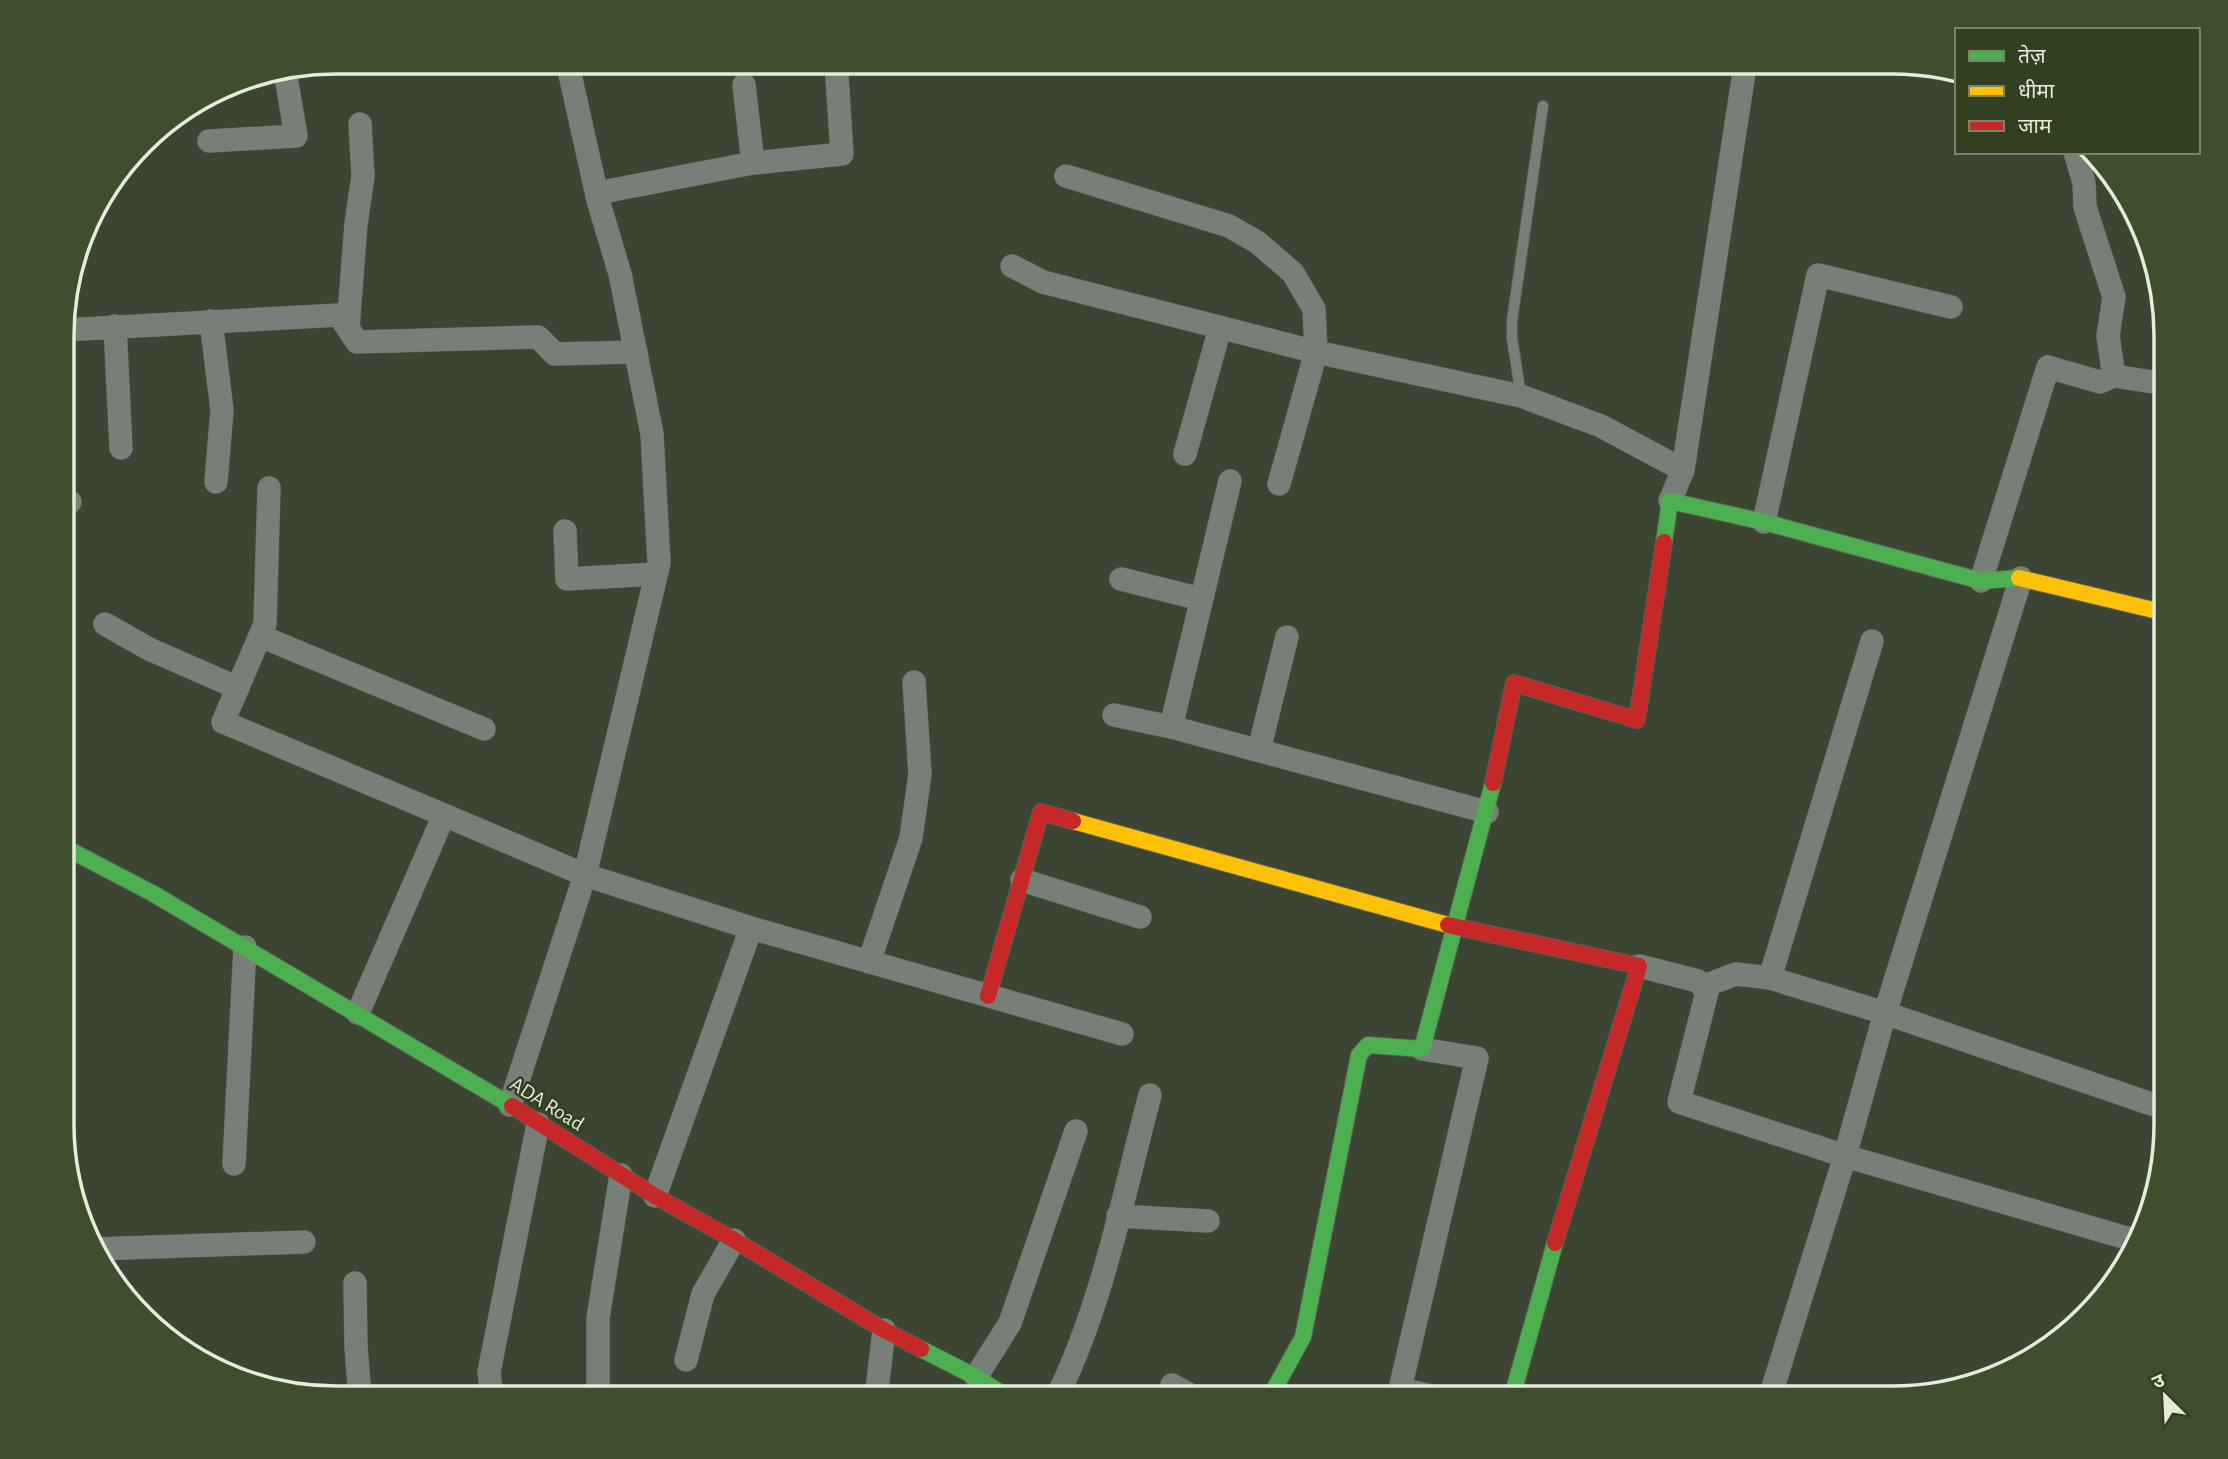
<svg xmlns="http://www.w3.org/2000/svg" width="2228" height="1459" font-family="'Alegreya Sans','Noto Sans Devanagari',sans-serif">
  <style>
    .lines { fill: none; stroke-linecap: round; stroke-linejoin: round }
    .lane-casing { stroke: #5a6153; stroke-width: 12 }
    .street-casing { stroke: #5a6153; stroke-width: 24 }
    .fast-casing { stroke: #5a6153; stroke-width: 18 }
    .slow-casing { stroke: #5a6153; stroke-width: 18 }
    .jam-casing { stroke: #5a6153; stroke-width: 18 }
    .lane { stroke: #787f79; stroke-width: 10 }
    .street { stroke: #787f79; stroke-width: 23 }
    .fast { stroke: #4caf50; stroke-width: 16 }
    .slow { stroke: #ffc107; stroke-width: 16 }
    .jam { stroke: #c62828; stroke-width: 16 }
    .labels { text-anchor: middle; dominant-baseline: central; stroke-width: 5; stroke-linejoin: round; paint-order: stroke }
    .street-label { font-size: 21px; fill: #e4edda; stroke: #324021 }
    .rim { fill: none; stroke: #e4edda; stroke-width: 3.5 }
  </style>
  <rect width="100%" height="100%" fill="#3c4433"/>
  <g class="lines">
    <g class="lane-casing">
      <path id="lane" d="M1521,396L1512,338V321L1543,106"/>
    </g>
    <g class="street-casing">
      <g id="street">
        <path d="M744,85L753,163"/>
        <path d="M209,141L296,136L285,71"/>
        <path d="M1066,176L1229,226L1257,242L1293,273L1314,309L1316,352L1521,396L1601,426L1683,470"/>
        <path d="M597,193L753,163L842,154L836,61"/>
        <path d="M1012,266L1043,282L1316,352L1279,484"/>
        <path d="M211,321L222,410L216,482"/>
        <path d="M115,326L121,448"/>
        <path d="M348,328L356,224L363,176L360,124"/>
        <path d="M64,330L339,315L357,342L538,337L555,354L636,352"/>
        <path d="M2114,376L2166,384"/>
        <path d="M1185,454L1220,328"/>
        <path d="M269,488L265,624L223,722L444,815"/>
        <path d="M1670,501L1683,470L1745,66"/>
        <path d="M64,502H70"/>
        <path d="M1764,522L1818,275L1951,307"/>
        <path d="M565,531L567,579L656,574"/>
        <path d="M1121,579L1201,599"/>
        <path d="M1981,581L2048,367L2100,382L2114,376L2108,336L2114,297L2085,207L2084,183L2075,152"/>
        <path d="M105,624L149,649L238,688"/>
        <path d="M260,636L484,729"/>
        <path d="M1114,715L1171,727L1487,812"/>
        <path d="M1171,727L1230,481"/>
        <path d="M1259,750L1287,637"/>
        <path d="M1022,880L1140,917"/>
        <path d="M869,962L911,838L920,774L914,682"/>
        <path d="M1639,966L1698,981L1707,992L1679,1102L1845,1156L2137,1241"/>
        <path d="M1770,978L1872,641"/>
        <path d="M1704,986L1736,974L1770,978L1885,1013L2166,1109"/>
        <path d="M358,1013L444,815L585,875L751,928L1122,1034"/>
        <path d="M510,1105L585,875L659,563L652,434L620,274L598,200L567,61"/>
        <path d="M234,1164L245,947"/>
        <path d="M655,1196L751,928"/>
        <path d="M1118,1216L1208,1221"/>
        <path d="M94,1249L304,1242"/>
        <path d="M355,1283L356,1346L360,1398"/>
        <path d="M686,1360L703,1294L734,1240"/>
        <path d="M976,1377L1010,1323L1076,1131"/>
        <path d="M1172,1385L1194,1397"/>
        <path d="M1400,1389L1435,1397"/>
        <path d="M1057,1397C1103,1303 1123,1196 1150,1095"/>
        <path d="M1396,1397L1400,1389L1477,1058L1422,1049"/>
        <path d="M1770,1397L1845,1156L1885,1013L2021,578"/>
        <path d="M492,1398L489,1372L538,1124"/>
        <path d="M598,1398V1318L621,1175"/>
        <path d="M876,1398L884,1330"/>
      </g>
    </g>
    <g class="fast-casing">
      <g id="fast">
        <path d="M1664,542L1670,501L1764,522L1981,581L2019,578"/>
        <path d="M64,847L152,893L512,1106"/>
        <path d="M921,1349L976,1377L1009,1398"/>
        <path d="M1270,1397L1303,1337L1359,1055L1368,1045L1422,1049L1493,783"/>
        <path d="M1512,1397L1555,1243"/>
      </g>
    </g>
    <g class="slow-casing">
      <g id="slow">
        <path d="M2019,578L2166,613"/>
        <path d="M1073,821L1448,925"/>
      </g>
    </g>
    <g class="jam-casing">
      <g id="jam">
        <path d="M1493,783L1514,683L1637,720L1664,542"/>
        <path d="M1448,925L1639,966L1555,1243"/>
        <path d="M988,996L1041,812L1073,821"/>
        <path d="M512,1106L655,1196L734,1240L884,1330L921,1349"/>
      </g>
    </g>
    <use href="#lane" class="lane"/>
    <use href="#street" class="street"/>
    <use href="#fast" class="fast"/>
    <use href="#slow" class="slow"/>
    <use href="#jam" class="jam"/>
  </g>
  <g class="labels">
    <g class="street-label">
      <text transform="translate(547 1104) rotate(32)">ADA Road</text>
    </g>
  </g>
  <path d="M0 0H2228V1459H0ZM336 74H1892A262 262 0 0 1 2154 336V1124A262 262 0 0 1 1892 1386H336A262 262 0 0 1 74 1124V336A262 262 0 0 1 336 74Z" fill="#404e30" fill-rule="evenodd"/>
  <path class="rim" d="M336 74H1892A262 262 0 0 1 2154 336V1124A262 262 0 0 1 1892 1386H336A262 262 0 0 1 74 1124V336A262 262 0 0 1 336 74Z"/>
  <rect x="1955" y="28" width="245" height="126" fill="#324021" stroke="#79856b" stroke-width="2"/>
  <rect x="1969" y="51" width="35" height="10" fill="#4caf50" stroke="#79856b" stroke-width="2"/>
  <text x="2018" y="63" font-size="21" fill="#e4edda">तेज़</text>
  <rect x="1969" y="86" width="35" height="10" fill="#ffc107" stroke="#79856b" stroke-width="2"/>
  <text x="2018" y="98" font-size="21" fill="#e4edda">धीमा</text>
  <rect x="1969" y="121" width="35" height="10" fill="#c62828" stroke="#79856b" stroke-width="2"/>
  <text x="2018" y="133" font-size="21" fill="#e4edda">जाम</text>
  <g transform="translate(2165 1396) rotate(336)" stroke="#324021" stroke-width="5" paint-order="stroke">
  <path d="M0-5L12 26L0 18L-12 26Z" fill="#e4edda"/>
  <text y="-10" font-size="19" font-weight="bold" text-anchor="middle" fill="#e4edda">उ</text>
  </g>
</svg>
